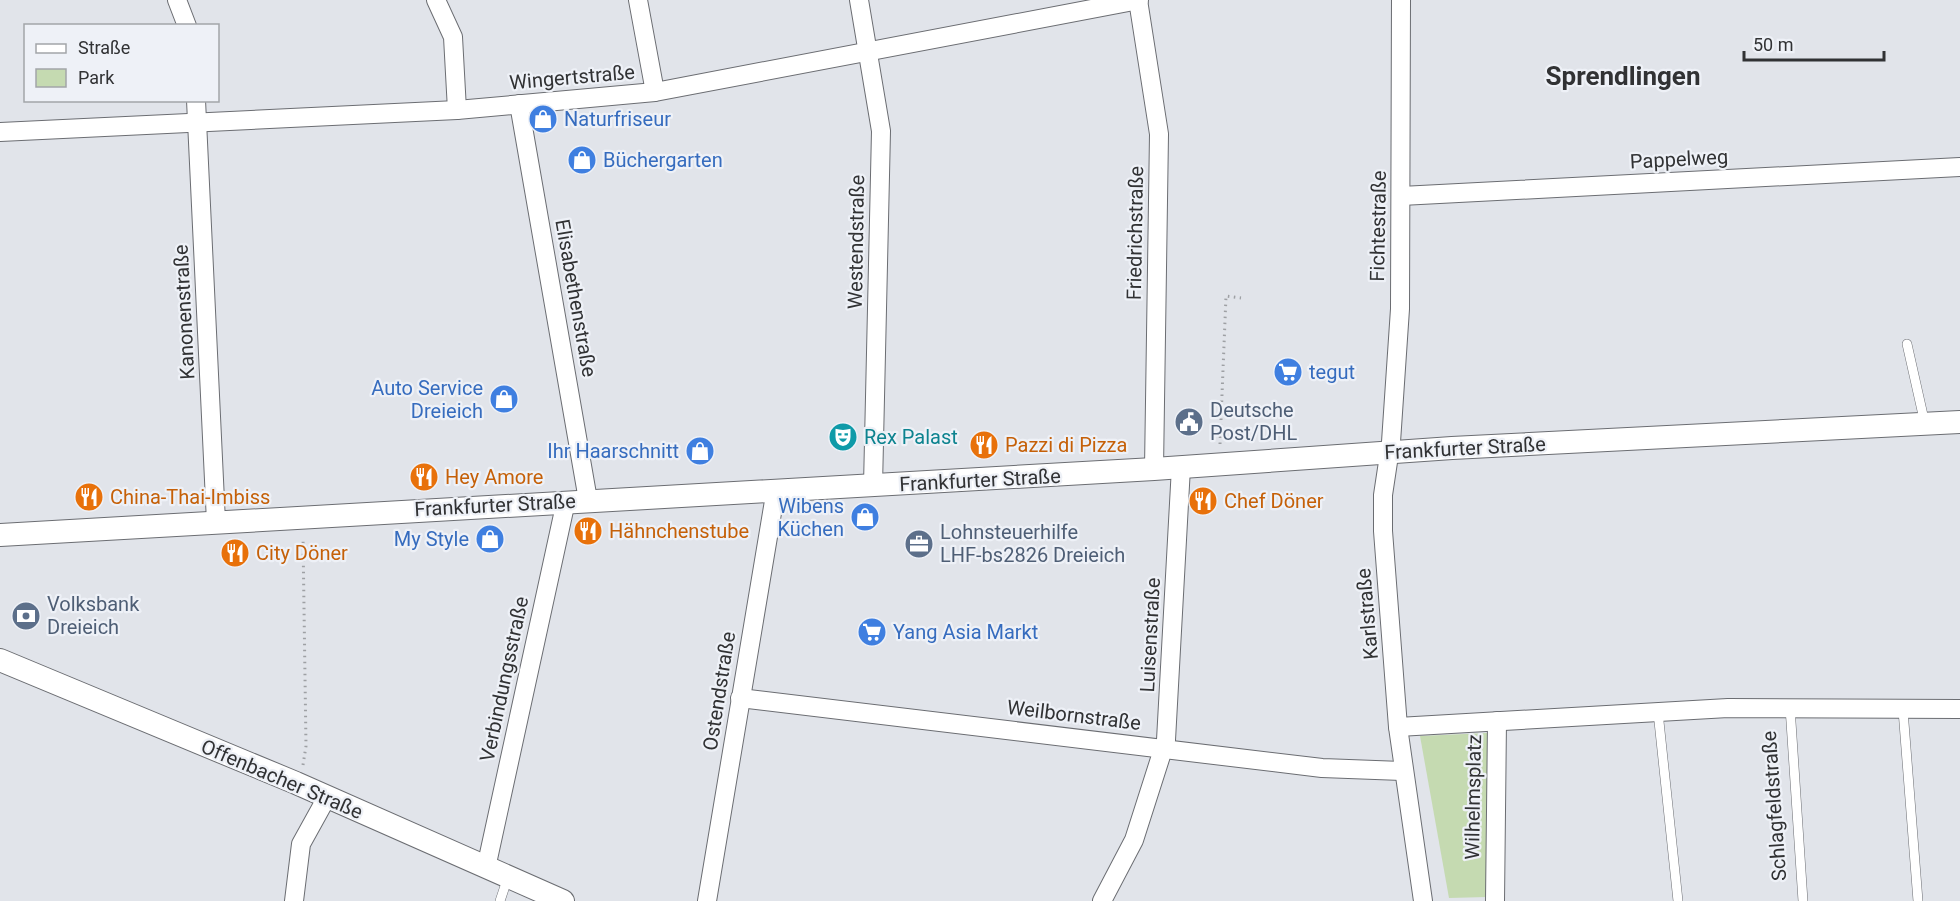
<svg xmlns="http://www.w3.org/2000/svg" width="1960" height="901" font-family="Roboto,sans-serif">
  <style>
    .green { fill: #c5dab1 }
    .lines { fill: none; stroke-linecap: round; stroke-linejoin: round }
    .service-casing { stroke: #6b6d72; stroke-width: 10 }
    .minor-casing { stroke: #6b6d72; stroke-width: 20 }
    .tertiary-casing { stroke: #6b6d72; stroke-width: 24 }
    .path { stroke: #9ea0a4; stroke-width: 3; stroke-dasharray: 1.5 4.5; stroke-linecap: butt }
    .service { stroke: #fff; stroke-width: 9 }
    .minor { stroke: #fff; stroke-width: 18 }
    .tertiary { stroke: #fff; stroke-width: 22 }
    .labels { text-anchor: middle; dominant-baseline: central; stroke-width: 4.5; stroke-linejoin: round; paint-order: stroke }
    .street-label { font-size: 20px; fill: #313234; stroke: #eef1f7 }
    .shop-label { font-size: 20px; fill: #366cbe; stroke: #eef1f7; text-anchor: start }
    .service-label { font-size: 20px; fill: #4e5e75; stroke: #eef1f7; text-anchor: start }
    .culture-label { font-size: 20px; fill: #0d838f; stroke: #eef1f7; text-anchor: start }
    .food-label { font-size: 20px; fill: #c56008; stroke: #eef1f7; text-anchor: start }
    .district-label { font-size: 26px; font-weight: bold; fill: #313234; stroke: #eef1f7 }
  </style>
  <rect width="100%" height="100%" fill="#e1e4ea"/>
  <path class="green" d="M1487,733V897L1449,898L1420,736Z"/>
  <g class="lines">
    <g class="service-casing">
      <g id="service">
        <path d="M1907,344L1925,424"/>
        <path d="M1790,707L1803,901"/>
        <path d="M1903,710L1918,901"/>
        <path d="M1658,712L1678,901"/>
        <path d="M500,901L508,877"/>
      </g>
    </g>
    <g class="minor-casing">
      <g id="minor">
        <path d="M177,0L187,26"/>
        <path d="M436,0L453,37L457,110"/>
        <path d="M638,0L655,92"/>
        <path d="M859,0L881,131L873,486"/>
        <path d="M1138,0L1159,134L1154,469"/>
        <path d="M1401,0L1400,309L1391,442L1383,495V531L1398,727L1423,901"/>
        <path d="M196,100L216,522"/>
        <path d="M519,104L588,500"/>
        <path d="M0,132L457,110L655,92L1139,0"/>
        <path d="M1401,196L1960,167"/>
        <path d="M740,698L1322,768L1402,771"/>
        <path d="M1398,727L1728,708L1960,709"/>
        <path d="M486,868L566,501"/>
        <path d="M294,901L301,844L327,797"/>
        <path d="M707,901L776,489"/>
        <path d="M1102,901L1134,840L1166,740L1181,467"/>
        <path d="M1495,901L1497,721"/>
      </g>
    </g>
    <g class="tertiary-casing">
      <g id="tertiary">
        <path d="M0,535L1154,469L1452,448L1960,422"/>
        <path d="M0,660L296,783L563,901"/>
      </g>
    </g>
    <g class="path">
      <path d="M1220,444L1226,296L1241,298"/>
      <path d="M303,765L306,746L303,538"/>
    </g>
    <use href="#service" class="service"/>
    <use href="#minor" class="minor"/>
    <use href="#tertiary" class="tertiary"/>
  </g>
  <defs>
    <g id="shop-disc" transform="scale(1.5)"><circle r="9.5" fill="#3f7fe0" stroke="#eef1f7"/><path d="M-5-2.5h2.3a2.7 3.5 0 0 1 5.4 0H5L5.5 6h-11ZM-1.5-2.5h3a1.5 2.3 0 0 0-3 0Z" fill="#fff"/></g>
    <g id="supermarket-disc" transform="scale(1.5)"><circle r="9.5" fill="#3f7fe0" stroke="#eef1f7"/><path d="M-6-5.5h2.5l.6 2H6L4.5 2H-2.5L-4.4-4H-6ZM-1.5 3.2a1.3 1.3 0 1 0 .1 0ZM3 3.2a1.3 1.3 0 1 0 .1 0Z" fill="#fff"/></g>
    <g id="civic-disc" transform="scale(1.5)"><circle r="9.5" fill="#5c6f8a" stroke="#eef1f7"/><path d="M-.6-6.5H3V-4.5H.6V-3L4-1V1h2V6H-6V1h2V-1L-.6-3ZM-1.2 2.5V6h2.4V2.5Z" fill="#fff"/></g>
    <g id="theatre-disc" transform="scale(1.5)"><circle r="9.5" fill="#0f9aa8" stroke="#eef1f7"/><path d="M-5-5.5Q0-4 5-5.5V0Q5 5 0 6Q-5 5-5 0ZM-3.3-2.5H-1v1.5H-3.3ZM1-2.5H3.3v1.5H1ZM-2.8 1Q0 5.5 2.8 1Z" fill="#fff"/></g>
    <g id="restaurant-disc" transform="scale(1.5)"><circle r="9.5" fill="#e8710a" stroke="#eef1f7"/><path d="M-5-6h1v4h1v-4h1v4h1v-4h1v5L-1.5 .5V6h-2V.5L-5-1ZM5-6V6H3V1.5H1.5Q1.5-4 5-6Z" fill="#fff"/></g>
    <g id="office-disc" transform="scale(1.5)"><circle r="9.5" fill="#5c6f8a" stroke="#eef1f7"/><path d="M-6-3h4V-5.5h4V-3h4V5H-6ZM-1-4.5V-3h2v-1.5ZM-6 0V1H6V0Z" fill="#fff"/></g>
    <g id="bank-disc" transform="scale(1.5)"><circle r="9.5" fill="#5c6f8a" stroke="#eef1f7"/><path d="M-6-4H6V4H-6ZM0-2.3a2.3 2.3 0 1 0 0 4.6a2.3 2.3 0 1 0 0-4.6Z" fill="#fff"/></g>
  </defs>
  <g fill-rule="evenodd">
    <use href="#shop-disc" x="543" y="119"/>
    <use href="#shop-disc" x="582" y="160"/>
    <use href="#supermarket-disc" x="1288" y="372"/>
    <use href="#shop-disc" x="504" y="399"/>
    <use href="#civic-disc" x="1189" y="422"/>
    <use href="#theatre-disc" x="843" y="437"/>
    <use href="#restaurant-disc" x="984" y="445"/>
    <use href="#shop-disc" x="700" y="451"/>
    <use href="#restaurant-disc" x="424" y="477"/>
    <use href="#restaurant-disc" x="89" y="497"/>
    <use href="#restaurant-disc" x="1203" y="501"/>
    <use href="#shop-disc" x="865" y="517"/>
    <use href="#restaurant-disc" x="588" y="531"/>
    <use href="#shop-disc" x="490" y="539"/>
    <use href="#office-disc" x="919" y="544"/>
    <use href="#restaurant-disc" x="235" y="553"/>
    <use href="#bank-disc" x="26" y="616"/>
    <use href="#supermarket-disc" x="872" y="632"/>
  </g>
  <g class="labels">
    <g class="street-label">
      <text transform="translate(572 77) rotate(-5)">Wingertstraße</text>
      <text transform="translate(1679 159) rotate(-3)">Pappelweg</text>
      <text transform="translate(1378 226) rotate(-89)">Fichtestraße</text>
      <text transform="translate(1135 233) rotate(-89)">Friedrichstraße</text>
      <text transform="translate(856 242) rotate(-89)">Westendstraße</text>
      <text transform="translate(576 298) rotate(80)">Elisabethenstraße</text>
      <text transform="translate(184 312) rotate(-93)">Kanonenstraße</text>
      <text transform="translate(1465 448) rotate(-3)">Frankfurter Straße</text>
      <text transform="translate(980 480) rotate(-3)">Frankfurter Straße</text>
      <text transform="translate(495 505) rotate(-3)">Frankfurter Straße</text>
      <text transform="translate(1367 614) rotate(-95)">Karlstraße</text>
      <text transform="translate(1150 635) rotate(-87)">Luisenstraße</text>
      <text transform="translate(504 679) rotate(-78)">Verbindungsstraße</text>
      <text transform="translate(719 691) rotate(-81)">Ostendstraße</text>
      <text transform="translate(1074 715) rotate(7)">Weilbornstraße</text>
      <text transform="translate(282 779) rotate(23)">Offenbacher Straße</text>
      <text transform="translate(1473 797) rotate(-89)">Wilhelmsplatz</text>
      <text transform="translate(1774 806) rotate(-94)">Schlagfeldstraße</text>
    </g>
    <g class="shop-label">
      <text x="564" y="119">Naturfriseur</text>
      <text x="603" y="160">Büchergarten</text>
      <text x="1309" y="372">tegut</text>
      <text x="483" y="388" text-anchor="end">Auto Service<tspan x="483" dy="23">Dreieich</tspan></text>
      <text x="679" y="451" text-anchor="end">Ihr Haarschnitt</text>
      <text x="844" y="506" text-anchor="end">Wibens<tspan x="844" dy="23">Küchen</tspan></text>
      <text x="469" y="539" text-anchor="end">My Style</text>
      <text x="893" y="632">Yang Asia Markt</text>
    </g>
    <g class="service-label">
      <text x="1210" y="410">Deutsche<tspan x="1210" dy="23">Post/DHL</tspan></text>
      <text x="940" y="532">Lohnsteuerhilfe<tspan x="940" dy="23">LHF-bs2826 Dreieich</tspan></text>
      <text x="47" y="604">Volksbank<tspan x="47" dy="23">Dreieich</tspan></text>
    </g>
    <g class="culture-label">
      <text x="864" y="437">Rex Palast</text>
    </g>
    <g class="food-label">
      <text x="1005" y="445">Pazzi di Pizza</text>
      <text x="445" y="477">Hey Amore</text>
      <text x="110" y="497">China-Thai-Imbiss</text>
      <text x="1224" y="501">Chef Döner</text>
      <text x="609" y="531">Hähnchenstube</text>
      <text x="256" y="553">City Döner</text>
    </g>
    <g class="district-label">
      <text x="1623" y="76">Sprendlingen</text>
    </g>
  </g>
  <rect x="24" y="24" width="195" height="78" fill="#eef1f7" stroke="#a2a5a9" stroke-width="1.5"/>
  <rect x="36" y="44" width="30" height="9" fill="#ffffff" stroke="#a2a5a9" stroke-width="1.5"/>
  <text x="78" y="54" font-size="18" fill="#313234">Straße</text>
  <rect x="36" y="69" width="30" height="18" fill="#c5dab1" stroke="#a2a5a9" stroke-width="1.5"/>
  <text x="78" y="84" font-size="18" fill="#313234">Park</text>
  <path d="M1744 51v9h140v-9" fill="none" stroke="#313234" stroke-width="3"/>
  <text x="1753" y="51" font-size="18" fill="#313234" stroke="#eef1f7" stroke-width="4.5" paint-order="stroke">50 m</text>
</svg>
